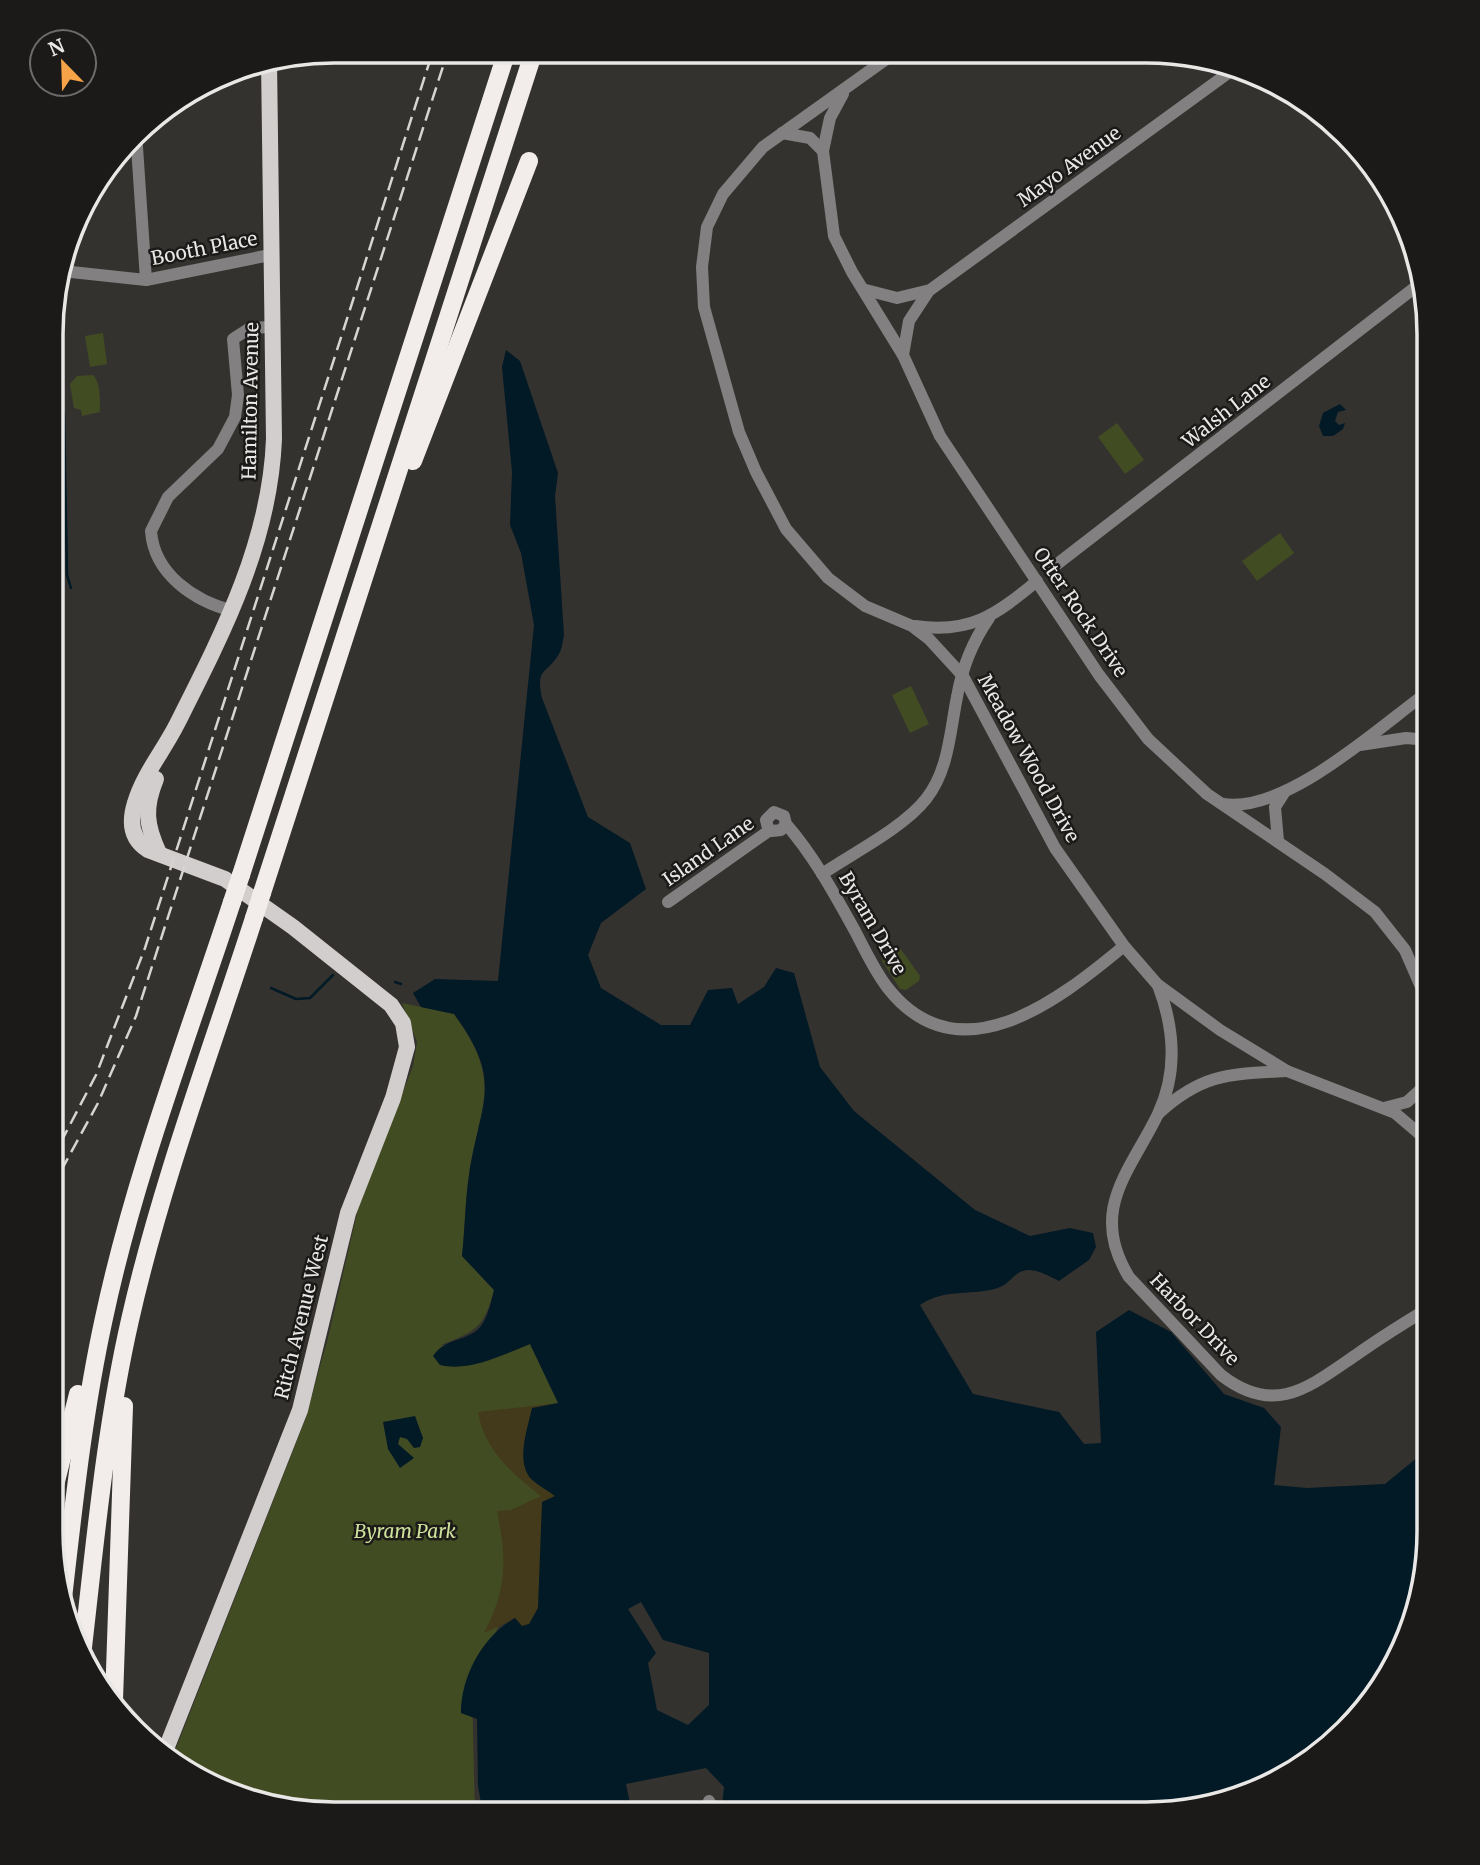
<svg xmlns="http://www.w3.org/2000/svg" width="1480" height="1865" font-family="Merriweather,serif">
  <style>
    .green { fill: #424c23 }
    .sand { fill: #423a1a }
    .water { fill: #021926; fill-rule: evenodd }
    .lines { fill: none; stroke-linecap: round; stroke-linejoin: round }
    .stream { stroke: #021926; stroke-width: 2.5 }
    .minor { stroke: #828080; stroke-width: 12 }
    .major { stroke: #d2cecd; stroke-width: 16 }
    .highway { stroke: #f2eceb; stroke-width: 18 }
    .rail { stroke: #d6d5d3; stroke-width: 2.5; stroke-dasharray: 14 7; stroke-linecap: butt }
    .highway-bridge { stroke: #f2eceb; stroke-width: 18 }
    .labels { text-anchor: middle; dominant-baseline: central; stroke-width: 5; stroke-linejoin: round; paint-order: stroke }
    .street-label { font-size: 19px; fill: #e9e8e6; stroke: #1b1a19 }
    .park-label { font-size: 19px; font-style: italic; fill: #cfe29b; stroke: #1b1a19 }
    .rim { fill: none; stroke: #e9e8e6; stroke-width: 3.5 }
  </style>
  <rect width="100%" height="100%" fill="#34322f"/>
  <g class="green">
    <path d="M103,333L107,364L90,367L85,336Z"/>
    <path d="M93,375C101,383 100,401 100,412L82,416L81,410L74,408L70,384L77,376Z"/>
    <path d="M1117,423L1144,460L1125,474L1098,437Z"/>
    <path d="M1280,533L1294,553L1257,581L1242,561Z"/>
    <path d="M911,686L929,724L910,733L892,695Z"/>
    <path d="M895,947L900,948L920,976L919,981L906,990L900,989L882,961V956Z"/>
    <path d="M402,1003L454,1014C504,1083 480,1101 469,1175C465,1202 465,1229 462,1256L494,1290C484,1328 476,1331 441,1345L505,1354L530,1344L559,1403L555,1496L543,1517L472,1691L475,1814H315L243,1799L177,1767L171,1761L305,1420L328,1338L358,1209L413,1066L417,1042Z"/>
  </g>
  <path class="sand" d="M559,1403L562,1472L536,1633L508,1622L484,1633C507,1590 507,1559 497,1511L511,1510L541,1496C512,1474 484,1449 478,1412Z"/>
  <g class="water">
    <path d="M506,350L520,361L558,473L555,496L564,635C563,640 562,648 560,652C548,675 535,666 542,698L588,817L630,843L646,889L601,923L588,955L601,988L661,1025H690L708,990L732,988L738,1004L764,987L776,968L794,973L820,1067L854,1111L975,1210L1030,1236L1070,1228L1093,1233L1096,1247L1089,1260L1059,1281C1048,1276 1040,1270 1028,1270C1014,1271 1011,1283 1000,1287C975,1297 946,1287 920,1305L973,1394L1059,1412L1084,1444L1101,1443L1096,1332L1129,1310L1171,1332L1224,1394L1264,1408L1281,1427L1274,1485L1307,1488L1385,1484L1429,1448V1550L1414,1623L1382,1688L1287,1777L1164,1814H721L724,1787L706,1768L626,1784L632,1813L483,1814L478,1786L477,1719L461,1713C461,1676 483,1636 515,1618L522,1626L529,1624L538,1608L542,1502L555,1496C547,1490 533,1483 528,1475C517,1457 528,1427 532,1408L558,1403L530,1344C502,1355 470,1372 440,1365L433,1356C445,1339 460,1342 476,1331C487,1323 491,1302 494,1290L462,1256C465,1229 465,1202 469,1175C480,1101 505,1083 454,1014L421,1007L413,993L435,979L498,981L534,625L521,553L510,525L512,472L502,367ZM641,1602L663,1640L709,1653V1705L688,1725L657,1710L648,1663L656,1653L628,1609Z"/>
    <path d="M1340,404L1346,410L1338,412L1335,421L1339,425L1345,423L1343,429L1333,436H1323L1319,426L1323,413Z"/>
    <path d="M415,1416L423,1438L420,1447L414,1448L407,1439L400,1437L398,1444L414,1458L400,1468L388,1449L383,1422Z"/>
  </g>
  <g class="lines">
    <g class="stream">
      <path d="M53,385L64,414L67,575L71,588"/>
      <path d="M395,982L401,984"/>
      <path d="M271,988L296,999L310,998L333,975"/>
    </g>
    <g class="minor">
      <path d="M896,52L763,147L723,194L707,227L702,267L704,307L739,432L756,472L786,529L828,578L865,606L912,626L929,639L963,676L1055,848L1124,946L1157,984L1220,1030L1287,1071L1395,1113L1429,1142"/>
      <path d="M242,66L269,64"/>
      <path d="M843,94L830,118L823,151L834,236L852,272L903,355L940,436L1099,675L1148,739L1207,794L1325,874L1375,912L1405,950L1429,1005"/>
      <path d="M782,133L810,138L823,151"/>
      <path d="M134,138L137,147L146,280"/>
      <path d="M62,271L146,280L270,255"/>
      <path d="M866,290L897,298L930,290L1231,71"/>
      <path d="M903,355L909,321L928,292"/>
      <path d="M1052,568L1422,282"/>
      <path d="M233,611C194,601 154,574 151,531L168,497L218,449L235,417L238,395L233,339L250,328L272,327"/>
      <path d="M915,626C970,634 996,615 1037,581"/>
      <path d="M1360,745L1406,738L1429,740"/>
      <path d="M1223,804C1286,814 1379,727 1429,691"/>
      <path d="M786,824L781,830L772,831L768,828L766,820L774,812L784,816L786,824C814,856 835,895 855,931C865,950 874,970 887,987C958,1079 1058,1001 1124,946"/>
      <path d="M1278,841L1275,807L1284,793"/>
      <path d="M822,874C853,853 903,828 926,799C949,770 950,731 957,697C962,668 973,641 989,618"/>
      <path d="M668,902L770,830"/>
      <path d="M1158,985C1174,1027 1178,1072 1158,1114C1130,1172 1088,1210 1129,1277L1221,1375C1275,1417 1309,1387 1356,1355C1380,1338 1404,1323 1429,1308"/>
      <path d="M1384,1108L1407,1102L1429,1082"/>
      <path d="M1159,1113C1203,1073 1231,1074 1287,1071"/>
      <path d="M51,1318L56,1289"/>
      <path d="M709,1801L716,1814"/>
    </g>
    <g class="major">
      <path d="M156,779C144,808 146,825 159,853"/>
      <path d="M164,1754L300,1410L348,1213L393,1098L407,1047L403,1023L391,1005L293,927L225,879L148,850C131,839 129,822 135,803C143,775 164,750 177,724C223,633 270,542 274,439L269,61"/>
    </g>
    <g class="highway">
      <path d="M413,461L529,161"/>
      <path d="M241,875L507,51"/>
      <path d="M262,893L534,51"/>
      <path d="M51,1501L78,1394"/>
      <path d="M62,1607C73,1511 83,1414 104,1318C134,1177 187,1039 232,902"/>
      <path d="M82,1656C95,1544 105,1430 130,1320C161,1183 211,1051 254,918"/>
      <path d="M114,1700L124,1406"/>
    </g>
    <g class="rail">
      <path d="M51,1161L96,1075L145,948L433,51"/>
      <path d="M51,1189L98,1103L136,1016L448,51"/>
    </g>
    <g class="highway-bridge">
      <path d="M232,902L241,875"/>
      <path d="M254,918L262,893"/>
    </g>
  </g>
  <g class="labels">
    <g class="street-label">
      <text transform="translate(1069 166) rotate(-36)">Mayo Avenue</text>
      <text transform="translate(204 248) rotate(-11)">Booth Place</text>
      <text transform="translate(250 401) rotate(-89)">Hamilton Avenue</text>
      <text transform="translate(1226 411) rotate(-38)">Walsh Lane</text>
      <text transform="translate(1081 612) rotate(56)">Otter Rock Drive</text>
      <text transform="translate(1029 758) rotate(61)">Meadow Wood Drive</text>
      <text transform="translate(708 851) rotate(-35)">Island Lane</text>
      <text transform="translate(873 923) rotate(60)">Byram Drive</text>
      <text transform="translate(301 1317) rotate(-76)">Ritch Avenue West</text>
      <text transform="translate(1195 1319) rotate(46)">Harbor Drive</text>
    </g>
    <g class="park-label">
      <text x="405" y="1531">Byram Park</text>
    </g>
  </g>
  <path d="M0 0H1480V1865H0ZM334 63H1146A271 271 0 0 1 1417 334V1531A271 271 0 0 1 1146 1802H334A271 271 0 0 1 63 1531V334A271 271 0 0 1 334 63Z" fill="#1b1a19" fill-rule="evenodd"/>
  <path class="rim" d="M334 63H1146A271 271 0 0 1 1417 334V1531A271 271 0 0 1 1146 1802H334A271 271 0 0 1 63 1531V334A271 271 0 0 1 334 63Z"/>
  <g transform="translate(63 63) rotate(337)"><circle r="33" fill="#1b1a19" stroke="#6d6c6b" stroke-width="2"/>
  <path d="M0-5L12 26L0 18L-12 26Z" fill="#f6a248"/>
  <text y="-10" font-size="19" font-weight="bold" text-anchor="middle" fill="#e9e8e6">N</text>
  </g>
</svg>
